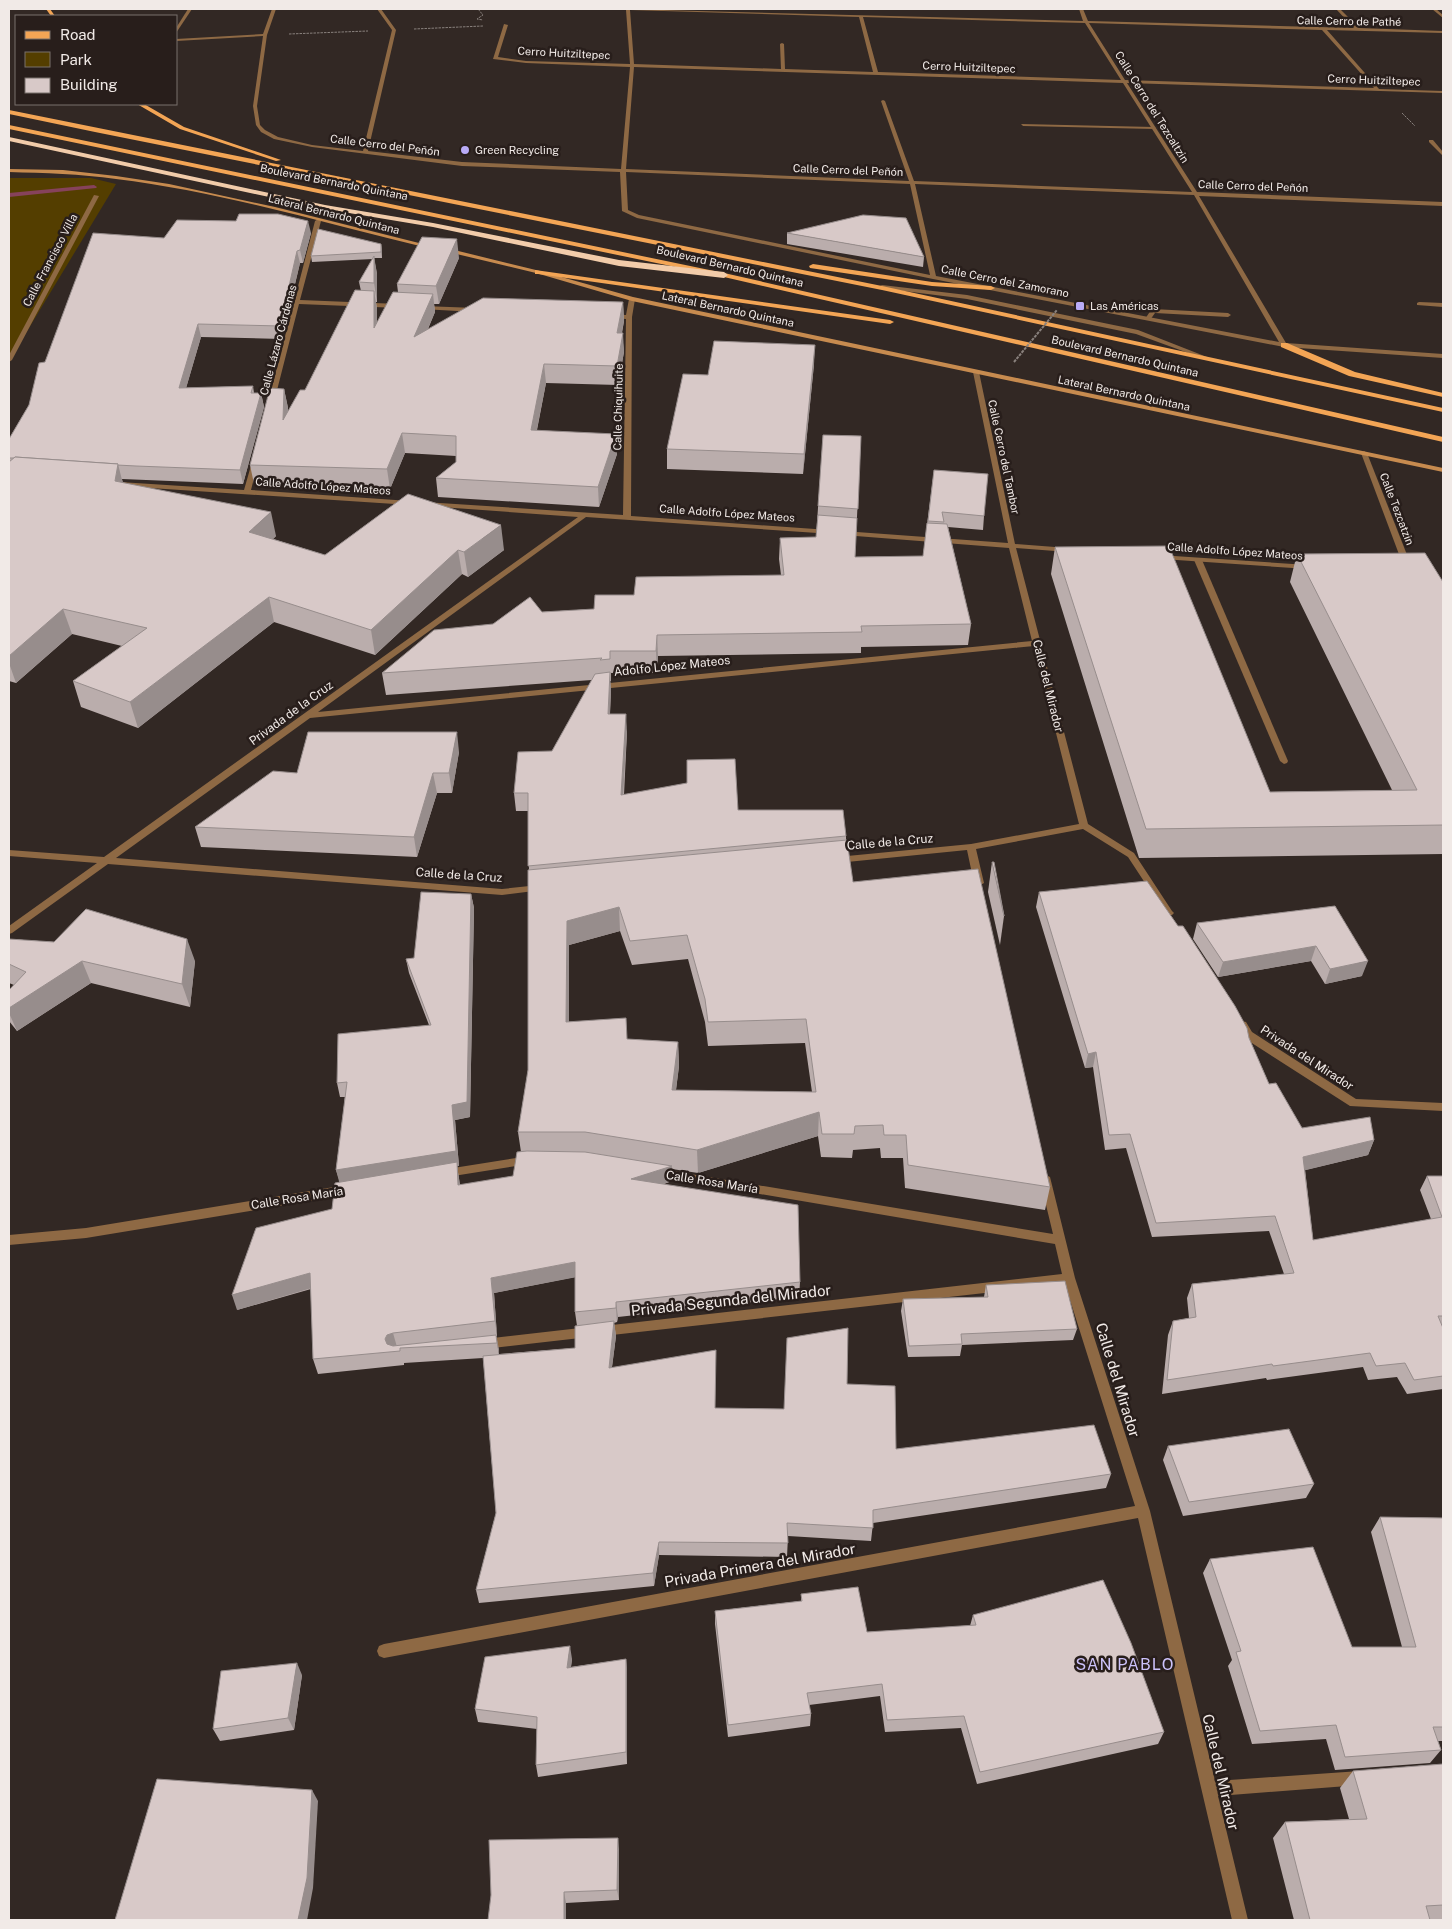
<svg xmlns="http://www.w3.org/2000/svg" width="1452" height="1929" font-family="'Public Sans',sans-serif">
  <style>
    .green { fill: #543e00 }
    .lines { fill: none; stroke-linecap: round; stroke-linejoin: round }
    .stream { fill: #86425b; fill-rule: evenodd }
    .path { stroke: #89817d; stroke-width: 1; stroke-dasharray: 2.5 1; stroke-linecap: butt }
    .lane { fill: #8e6944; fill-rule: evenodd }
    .street { fill: #8e6944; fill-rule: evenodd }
    .secondary { fill: #c78b4f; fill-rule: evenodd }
    .primary { fill: #f3a555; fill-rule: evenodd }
    .highway { fill: #f2ccaa; fill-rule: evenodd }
    .path-bridge { stroke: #89817d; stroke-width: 2; stroke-dasharray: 3 1; stroke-linecap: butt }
    .wall { fill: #baadac; fill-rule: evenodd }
    .shaded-wall { fill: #978d8c }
    .building { fill: #d8c9c8; stroke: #978d8c; fill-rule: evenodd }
    .poi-dot { fill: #b9abf7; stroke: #281e1b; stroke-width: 2 }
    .labels { text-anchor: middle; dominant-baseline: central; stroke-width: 5; stroke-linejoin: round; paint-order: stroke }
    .far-street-label { font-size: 11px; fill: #f1eae7; stroke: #281e1b }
    .far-poi-label { font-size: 11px; fill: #f1eae7; stroke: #281e1b; text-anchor: start }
    .street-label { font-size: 12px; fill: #f1eae7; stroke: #281e1b }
    .near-street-label { font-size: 15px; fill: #f1eae7; stroke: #281e1b }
    .near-neighbourhood-label { font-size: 16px; letter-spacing: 1px; fill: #ccc2fb; stroke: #281e1b }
  </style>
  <rect width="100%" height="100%" fill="#322824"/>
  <path class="green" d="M9,178H91L116,184L9,361Z"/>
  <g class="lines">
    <path class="stream" d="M94,185L97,187L96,188L9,197V193Z"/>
    <g class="path">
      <path d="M478,9L483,15L477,19L483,20"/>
      <path d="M414,29L483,26"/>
      <path d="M289,34L368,31"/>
      <path d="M1402,113L1415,126"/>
    </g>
    <g class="lane">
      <path d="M1021,124L1154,127L1156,128L1154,129L1023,126Z"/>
      <path d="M882,285L967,295L1138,330L1207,357L1202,358L1136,334L967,299L880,288V286Z"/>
      <path d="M1419,302L1443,303V307L1417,305V303Z"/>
      <path d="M1153,309L1228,313L1231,315L1228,317L1155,313L1150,320H1146L1145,319L1151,310Z"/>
      <path d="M1195,558H1198L1202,560L1288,761L1287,763L1284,764L1280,761L1194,560Z"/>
    </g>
    <g class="street">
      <path d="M188,9H192L176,33V28Z"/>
      <path d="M272,9H276L267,35L257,106L260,125L265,130L278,137L312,145L363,151L392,30L377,9H381L396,30L368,151L462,162L621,169L630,67L526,63L493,59L504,24L508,25L498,57L526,61L630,64L626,10L623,9L1083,21L1079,9H1083L1088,21L1354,28L1336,9H1340L1359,28L1443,31V33L1327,30L1379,89L1443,91V93L1127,83L1197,192L1443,202V206L1199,196L1286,343L1443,354V358L1284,347L933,279L637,218L622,211L620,172L462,166L312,147L274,139L261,132L256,125L253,106L263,36L176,41V39L263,34ZM630,10L859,17L873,72L785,69L784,44L782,43L780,44L781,69L634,64ZM863,17L1085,23L1121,80L878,72ZM1089,23L1322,30L1374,88L1125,80ZM634,67L1123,83L1192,192L914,181L885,101L883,100L881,101L909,181L626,169ZM626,172L910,184L930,275L639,215L628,210ZM915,184L1194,195L1279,342L936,276Z"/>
      <path d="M1432,9H1436L1443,15V18Z"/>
      <path d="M1429,140H1433L1443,152V156L1429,142Z"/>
      <path d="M94,195L99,196L12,360L9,362V355Z"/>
      <path d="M318,219L321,221L300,300L399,304L402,306L399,308L299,304L274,402L269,403L268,402L315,221Z"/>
      <path d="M632,297L635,299L632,317L631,516L829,530H832V534L586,517L318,712L1032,641L1009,548L843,535L839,533L843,531L1008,543L973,372L976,370L979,372L1015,544L1068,548L1072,550L1068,552L1016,548L1088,824L1134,853L1172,911L1174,913L1172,915H1166L1128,857L1083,829L976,849L984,883L979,886L974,883L967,850L837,863L832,860L837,857L971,844L1079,824L1034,646L310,718L116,858L502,889L539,885L544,888L542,890L502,895L108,864L12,933L9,934V926L97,863L9,856V850L104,857L578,517L427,506H424V502L623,515L626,319L610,318L607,316L610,314L626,315L629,299Z"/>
      <path d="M423,306L476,308L479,310L476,312L421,309L420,308Z"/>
      <path d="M1364,451L1367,453L1411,565L1410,567H1404L1403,565L1361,453Z"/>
      <path d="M255,460L258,462L251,490L410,501L414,503L410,505L120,486L116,484L120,482L244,490L252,462Z"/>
      <path d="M1159,555L1308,565L1312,567L1308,569L1162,559H1159Z"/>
      <path d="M1242,1021L1246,1022L1252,1032L1356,1099L1443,1103V1111L1350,1106L1244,1038L1237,1025L1238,1022Z"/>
      <path d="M529,1156L533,1157L535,1160L533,1163L529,1164L447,1177L443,1176L441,1173L443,1170L447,1169Z"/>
      <path d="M660,1169L1053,1234L1040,1180L1042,1177L1046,1175L1050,1177L1075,1278L1150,1511L1215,1781L1360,1771L1365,1773L1367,1778L1365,1783L1360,1785L1218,1796L1248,1920H1232L1138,1518L384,1658L379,1656L377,1651L379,1646L384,1644L1135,1506L1065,1284L603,1336L599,1335L597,1331L599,1327L603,1326L1062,1274L1055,1244L660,1177L656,1176L654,1173L656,1170Z"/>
      <path d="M346,1185L350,1187L352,1190L350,1193L346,1195L86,1238L9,1245V1235L86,1228Z"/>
      <path d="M589,1327L593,1328L595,1332L593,1336L589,1337L484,1349L480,1348L478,1344L480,1340L484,1339Z"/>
    </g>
    <g class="secondary">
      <path d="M9,169L63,170L116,176L169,184L275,207L435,247L432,249C327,224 223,192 116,179C80,174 45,173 9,172Z"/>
      <path d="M446,248L540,271L633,297L1443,468V472L632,301L536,273L444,251L443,250Z"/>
    </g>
    <g class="primary">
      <path d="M46,9H50L55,16H51Z"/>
      <path d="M137,104H144L184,127L281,160L276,161L180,129Z"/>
      <path d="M9,110L882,286L1443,408V412L882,290L95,132L9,114Z"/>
      <path d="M9,125L724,273L1443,437V442L724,277L9,129Z"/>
      <path d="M813,264L932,282L991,286L995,288L991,290L932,286L810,268L809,266Z"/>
      <path d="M535,270L890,320L894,322L890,324L538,274H535Z"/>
      <path d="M1281,343H1287L1355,372L1443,393V397L1349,376L1281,347Z"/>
    </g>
    <path class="highway" d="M9,137L325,205L433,223L619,260L724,272L728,275L724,278L619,266L433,227L325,209L9,141Z"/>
    <path class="path-bridge" d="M1014,362L1057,310"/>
  </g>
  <g class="wall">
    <path d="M311,233L303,263H300L282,339L201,337L186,388L253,386L254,393H261L264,407L243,484L122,479L123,483L276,536L273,539L325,555L408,494L504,550L468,577L462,574L375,655L274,622L138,728L81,707L73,681L122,646L72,634L16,683L9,681V439L29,405L45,362L164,238Z"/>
    <path d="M787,233L924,257L923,267L787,244Z"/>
    <path d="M381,244L382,251V258H374L377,274V302H376L377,309V323L398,292L397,284L459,258L439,304H434L435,312L428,329L623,302L624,321L622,333L624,352L618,385L546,383L537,430L617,454L599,507L438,497L436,478L456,462V456L405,453L390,489L254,484L250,465L284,389L288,408V412L305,390L361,291L359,282L373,259L312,262L311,256Z"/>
    <path d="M814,364L803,474L667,469V449Z"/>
    <path d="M823,435L861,436L855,557L923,556L934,470L984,516L983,530L948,527L971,624L968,645L861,647V653L658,656L657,673H611V681H610L611,690L610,714L627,732L624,795L738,810L846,836V840L853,882L1050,1187L1045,1210L905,1188L903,1158H881L880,1148L853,1150L852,1158L821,1157L818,1136L698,1173L672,1169V1181L664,1184L800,1282L799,1297L618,1317L617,1322L614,1323L616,1336L612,1367L715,1408L784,1409L847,1384L896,1449L1111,1474L1106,1488L873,1523L871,1541L788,1536L787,1557L659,1555L654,1586L479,1603L476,1590L496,1513L483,1358L404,1363V1365L318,1374L313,1359L311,1289L237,1310L332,1209L340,1182L336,1170L345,1097H340L337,1083L429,1025L409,973L406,959L414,958L471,894L474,908L470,1117L455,1120L459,1166H457L460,1185L513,1176L521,1152L518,1132L528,1070L529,870L528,811H516L514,793L552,751L592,680L386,695L382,673L493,624L542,612L594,609L634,595L781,575L779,559L780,538L816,537ZM620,931L632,965L688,959L705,1022L708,1046L805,1043L812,1092L676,1090L679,1066L678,1042L627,1039L569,1022V945ZM575,1277V1312L577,1326L575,1348L499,1354L496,1336H497L494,1293Z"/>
    <path d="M1055,547L1270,792L1392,790L1290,582L1297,554L1443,582V854L1139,858L1051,574Z"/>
    <path d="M459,752L452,793H437L417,857L201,847L195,827L297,773Z"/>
    <path d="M992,862L1004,916L1000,945L988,892Z"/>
    <path d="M1039,892L1249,1038L1269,1084L1302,1128L1374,1140L1368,1155L1305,1170L1313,1240L1431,1219L1420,1190L1427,1176H1443V1389L1407,1394L1397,1377L1368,1380L1363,1367L1267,1380L1266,1378L1162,1394L1168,1335L1173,1321L1189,1318L1187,1298L1192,1284L1284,1274L1269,1231L1152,1237L1126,1148L1105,1150L1093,1067L1085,1068L1036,907Z"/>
    <path d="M1335,906L1362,976L1325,984L1311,961L1218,977L1193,939L1197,923Z"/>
    <path d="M9,939L54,942L195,961L190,1007L91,983L17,1031L9,1021V990L14,985L9,983Z"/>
    <path d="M986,1285L1077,1329L1073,1340L962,1345L960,1356L908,1357L901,1311L903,1299L984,1297Z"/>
    <path d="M1168,1446L1314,1484L1306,1498L1183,1516L1163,1460Z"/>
    <path d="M1380,1517L1443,1518V1741H1438L1441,1750L1430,1763L1335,1770L1326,1739L1252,1744L1228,1666L1232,1660L1203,1573L1210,1559L1352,1647H1402L1371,1532Z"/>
    <path d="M801,1594L867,1632L970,1626L973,1615L1164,1732L1158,1744L977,1784L961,1728L885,1732L880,1696L809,1705L811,1714L810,1726L728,1737L715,1624V1611L801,1601Z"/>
    <path d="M572,1659L571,1667L626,1659L627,1671V1764L538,1777L536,1765L537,1729L478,1722L475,1709Z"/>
    <path d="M302,1675L294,1730L220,1741L213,1729Z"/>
    <path d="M1443,1764V1919L1430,1920H1294L1273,1838L1285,1822L1349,1819L1340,1788L1353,1771Z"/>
    <path d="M619,1849V1900L566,1903L488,1920Z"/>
  </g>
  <g class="shaded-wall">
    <path d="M308,221L311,233L303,263L300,250Z"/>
    <path d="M457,239L459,258L439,304L436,286Z"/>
    <path d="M381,244L382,251V258L381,252Z"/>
    <path d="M297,251L300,263L282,339L280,326Z"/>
    <path d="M374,256L377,274V302L374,283Z"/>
    <path d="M374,291L377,309V347L374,328Z"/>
    <path d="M433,294L435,312L416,356L414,337Z"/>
    <path d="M623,302L624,321L618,352L617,333Z"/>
    <path d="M198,324L201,337L182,402L179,388Z"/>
    <path d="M623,333L624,352L618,385L617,366Z"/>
    <path d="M815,345L814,364L803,474L804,454Z"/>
    <path d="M544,364L546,383L533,449L531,430Z"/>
    <path d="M284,389L288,408L287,439L283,420Z"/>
    <path d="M261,393L264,407L243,484L240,470Z"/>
    <path d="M402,433L405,453L390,489L387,469Z"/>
    <path d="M616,434L617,454L599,507L598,487Z"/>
    <path d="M118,464L124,488L115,481Z"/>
    <path d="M271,512L276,536L255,556L249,532Z"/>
    <path d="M501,525L504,550L468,577L464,552Z"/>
    <path d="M458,550L462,574L375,655L371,630Z"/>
    <path d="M269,597L274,622L138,728L130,702Z"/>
    <path d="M63,609L72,634L16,683L9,663V656Z"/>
    <path d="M657,635L658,656L657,673L656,651Z"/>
    <path d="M610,672L611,690L609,732L608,714Z"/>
    <path d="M626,714L627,732L622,813L621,795Z"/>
    <path d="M457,732L459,752L452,793L449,773Z"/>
    <path d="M433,773L437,793L417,857L414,837Z"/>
    <path d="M471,894L474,908L470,1117L455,1120L459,1166H457L459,1178L461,1200L340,1185L336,1170L452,1105Z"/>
    <path d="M619,907L620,931L569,945V1046L566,1022L567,921Z"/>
    <path d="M187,939L195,961L190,1007L182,984Z"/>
    <path d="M1316,946L1311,961L1218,977L1223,962Z"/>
    <path d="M82,961L91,983L17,1031L9,1013V1008Z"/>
    <path d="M1368,961L1362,976L1325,984L1330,969Z"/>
    <path d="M678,1042L679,1066L673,1113L672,1090Z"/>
    <path d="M1096,1052L1093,1067L1085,1068L1088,1054Z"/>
    <path d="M819,1112L818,1136L698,1173L697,1150Z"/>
    <path d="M1374,1140L1368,1155L1298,1172L1303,1157Z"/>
    <path d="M672,1166V1181L632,1194L631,1179Z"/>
    <path d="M575,1262L577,1277L494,1293L497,1336L495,1321L491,1278Z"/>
    <path d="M310,1273L315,1287L237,1310L232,1295Z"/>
    <path d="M616,1302L618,1317L617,1322L616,1308Z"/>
    <path d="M614,1321L616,1336L610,1382L609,1368Z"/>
    <path d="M393,1333L397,1347L390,1352L385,1339L387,1335Z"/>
    <path d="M496,1335L499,1349V1357L497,1343Z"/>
    <path d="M659,1542V1555L654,1586L653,1573Z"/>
    <path d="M570,1646L572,1659L569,1680L567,1668Z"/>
    <path d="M626,1659L627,1671V1764L626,1752Z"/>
    <path d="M297,1663L302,1675L294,1730L288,1718Z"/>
    <path d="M312,1790L318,1801L313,1888L307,1920H298Z"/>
    <path d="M618,1838L619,1849V1900L617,1890Z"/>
    <path d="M564,1892L566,1903V1920H564Z"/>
  </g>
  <g class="building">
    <path d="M239,214H278L308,221L300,250L297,251L280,326L198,324L179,388L253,386L251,393H261L240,470L136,466L117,465L118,464L15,457L14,458H9V439L29,405L39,363L45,362L93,233L164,238L177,220L236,221Z"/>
    <path d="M863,215L906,218L924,257L787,233Z"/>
    <path d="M318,229L381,244V252L311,256Z"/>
    <path d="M422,237L457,239L436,286L397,284Z"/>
    <path d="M374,256V283L359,282Z"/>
    <path d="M355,290L374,291V328L393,292L433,294L414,337L483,298L623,302L617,333H623L617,366L544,364L531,430L616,434L598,487L436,478L456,462V436L402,433L387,469L250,465L270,388L284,389L283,420L300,390H305Z"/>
    <path d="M714,341L815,345L804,454L667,449L683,374L708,375Z"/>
    <path d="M823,435L861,436L858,509L818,506Z"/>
    <path d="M15,457L118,464L115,481L271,512L249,532L325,555L408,494L501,525L464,552L458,550L371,630L269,597L130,702L73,681L147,628L63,609L9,656V462Z"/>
    <path d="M934,470L988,474L984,516L942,512L944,522L928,521Z"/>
    <path d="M818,515L857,518L855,557L923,556L927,523L947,524L971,624L861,626L862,632L657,635L656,651H610V659L600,660L602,658L382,673L434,630L493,624L530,597L542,612L594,609L595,595H634L636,577L784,575L780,538L816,537Z"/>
    <path d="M1169,546L1270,792L1417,790L1297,554L1425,553L1443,582V825L1146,829L1055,547Z"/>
    <path d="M610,672L608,714H626L621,795L687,783V760L735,759L738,810H843L846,836L528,866V793H514L518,752L552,751L595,674Z"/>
    <path d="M308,732H457L449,773H433L414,837L195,827L273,771L297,773Z"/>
    <path d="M847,840L853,882L978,869L1050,1187L908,1165L906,1135H884L883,1125L855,1126L854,1134H822L819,1112L697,1150L585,1132H518L528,1070V870ZM619,907L630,941L687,935L705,999L708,1022L806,1019L816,1092L672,1090L678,1042L627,1039L626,1018L566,1022L567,921Z"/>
    <path d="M992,862H994L1004,916Z"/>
    <path d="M1147,881L1178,926H1183L1235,1006L1247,1028L1249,1038L1269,1084L1276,1083L1302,1128L1370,1117L1374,1140L1303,1157L1313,1240L1442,1217L1427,1176H1443V1316H1438L1443,1328V1376L1414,1380L1405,1363L1376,1366L1370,1353L1273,1366L1272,1364L1167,1380L1173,1321L1196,1317L1192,1284L1294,1273L1275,1216L1156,1223L1130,1134L1109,1135L1096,1052L1088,1054L1039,892Z"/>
    <path d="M421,892L471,894L467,1102L452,1105L456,1151L336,1170L347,1082L337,1083L338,1034L431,1025L406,959L414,958Z"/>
    <path d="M1335,906L1368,961L1330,969L1316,946L1223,962L1197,923Z"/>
    <path d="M86,909L187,939L182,984L82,961L9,1008V990L26,972L9,964V939L54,942Z"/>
    <path d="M527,1151L585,1152L672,1166L631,1179L798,1205L800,1282L616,1302V1308L575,1312V1262L491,1278L495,1321L393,1333L387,1335L385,1339L387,1344L393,1346L496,1335L497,1343L400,1348V1351L313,1359L310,1273L232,1295L256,1228L332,1209L335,1183L457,1162L458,1185L513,1176L517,1152Z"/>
    <path d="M1065,1281L1077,1329L961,1334L962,1344L909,1346L903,1299L988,1297L986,1285Z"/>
    <path d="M614,1321L609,1368L716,1350L715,1408L784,1409L787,1338L848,1328L847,1384L895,1386L896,1449L1094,1425L1111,1474L873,1510V1528L787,1523L788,1543L659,1542L653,1573L476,1590L496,1513L483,1356L575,1348V1326Z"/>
    <path d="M1289,1429L1314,1484L1189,1502L1168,1446Z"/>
    <path d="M1380,1517L1443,1518V1727H1433L1441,1750L1345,1757L1336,1725L1260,1731L1236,1652L1241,1651L1210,1559L1313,1547L1352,1647H1416Z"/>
    <path d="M1103,1580L1131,1643L1164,1732L980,1772L964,1716L887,1720L882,1684L807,1693L811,1714L728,1725L715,1611L802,1601L801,1594L858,1587L867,1632L976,1625L973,1615Z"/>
    <path d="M570,1646L567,1668L626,1659V1752L536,1765L537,1717L475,1709L485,1657Z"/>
    <path d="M297,1663L288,1718L213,1729L221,1671Z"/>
    <path d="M1443,1764V1905L1426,1906L1430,1920H1310L1285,1822L1367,1819L1353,1771Z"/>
    <path d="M157,1779L312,1790L307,1878L298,1920H115Z"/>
    <path d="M618,1838L617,1890L564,1892V1920H488L491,1895L489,1840Z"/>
  </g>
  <g class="poi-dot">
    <circle cx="465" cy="150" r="5"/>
    <rect x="1075" y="301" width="10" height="10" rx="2.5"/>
  </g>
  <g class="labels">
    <g class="far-street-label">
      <text transform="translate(1349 21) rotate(1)">Calle Cerro de Pathé</text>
      <text transform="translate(564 53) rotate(3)">Cerro Huitziltepec</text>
      <text transform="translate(969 67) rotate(2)">Cerro Huitziltepec</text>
      <text transform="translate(1374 80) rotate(2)">Cerro Huitziltepec</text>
      <text transform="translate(1152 107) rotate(58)">Calle Cerro del Tezcaltzin</text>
      <text transform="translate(385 145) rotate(7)">Calle Cerro del Peñón</text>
      <text transform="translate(848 170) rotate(2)">Calle Cerro del Peñón</text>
      <text transform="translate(334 182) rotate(11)">Boulevard Bernardo Quintana</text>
      <text transform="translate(1253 186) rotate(2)">Calle Cerro del Peñón</text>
      <text transform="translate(334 214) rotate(14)">Lateral Bernardo Quintana</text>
      <text transform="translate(50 260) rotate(-62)">Calle Francisco Villa</text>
      <text transform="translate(730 266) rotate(13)">Boulevard Bernardo Quintana</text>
      <text transform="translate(1005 281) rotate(11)">Calle Cerro del Zamorano</text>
      <text transform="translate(728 309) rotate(12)">Lateral Bernardo Quintana</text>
      <text transform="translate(278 340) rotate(-75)">Calle Lázaro Cárdenas</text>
      <text transform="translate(1125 356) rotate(13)">Boulevard Bernardo Quintana</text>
      <text transform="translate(1124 393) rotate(12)">Lateral Bernardo Quintana</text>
      <text transform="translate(618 407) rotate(-89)">Calle Chiquihuite</text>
      <text transform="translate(1004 457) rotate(78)">Calle Cerro del Tambor</text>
      <text transform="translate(323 486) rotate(4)">Calle Adolfo López Mateos</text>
      <text transform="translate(1397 509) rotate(69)">Calle Tezcatzin</text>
      <text transform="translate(727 513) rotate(4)">Calle Adolfo López Mateos</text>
      <text transform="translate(1235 551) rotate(4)">Calle Adolfo López Mateos</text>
    </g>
    <g class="far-poi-label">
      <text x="475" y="150">Green Recycling</text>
      <text x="1090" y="306">Las Américas</text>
    </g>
    <g class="street-label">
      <text transform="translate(672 666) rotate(-6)">Adolfo López Mateos</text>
      <text transform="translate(1048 686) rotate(76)">Calle del Mirador</text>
      <text transform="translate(291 713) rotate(-36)">Privada de la Cruz</text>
      <text transform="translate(890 842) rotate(-5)">Calle de la Cruz</text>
      <text transform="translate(459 875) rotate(4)">Calle de la Cruz</text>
      <text transform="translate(1307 1058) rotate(33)">Privada del Mirador</text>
      <text transform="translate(712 1182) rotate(9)">Calle Rosa María</text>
      <text transform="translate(297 1198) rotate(-9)">Calle Rosa María</text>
    </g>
    <g class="near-street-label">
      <text transform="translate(731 1300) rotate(-6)">Privada Segunda del Mirador</text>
      <text transform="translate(1118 1380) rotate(73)">Calle del Mirador</text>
      <text transform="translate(760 1565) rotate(-10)">Privada Primera del Mirador</text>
      <text transform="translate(1221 1772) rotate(77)">Calle del Mirador</text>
    </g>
    <g class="near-neighbourhood-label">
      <text x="1125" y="1664">SAN PABLO</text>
    </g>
  </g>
  <rect width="1452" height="1929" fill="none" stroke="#f1eae7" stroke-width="20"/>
  <rect x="15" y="15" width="162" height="90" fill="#281e1b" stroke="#78706d"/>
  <rect x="25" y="31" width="25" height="8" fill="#f3a555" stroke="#78706d"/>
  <text x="60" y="40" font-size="15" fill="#f1eae7">Road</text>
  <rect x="25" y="52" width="25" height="15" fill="#543e00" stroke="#78706d"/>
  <text x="60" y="65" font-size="15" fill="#f1eae7">Park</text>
  <rect x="25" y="78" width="25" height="15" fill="#d8c9c8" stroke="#78706d"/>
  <text x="60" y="90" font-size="15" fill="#f1eae7">Building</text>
</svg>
